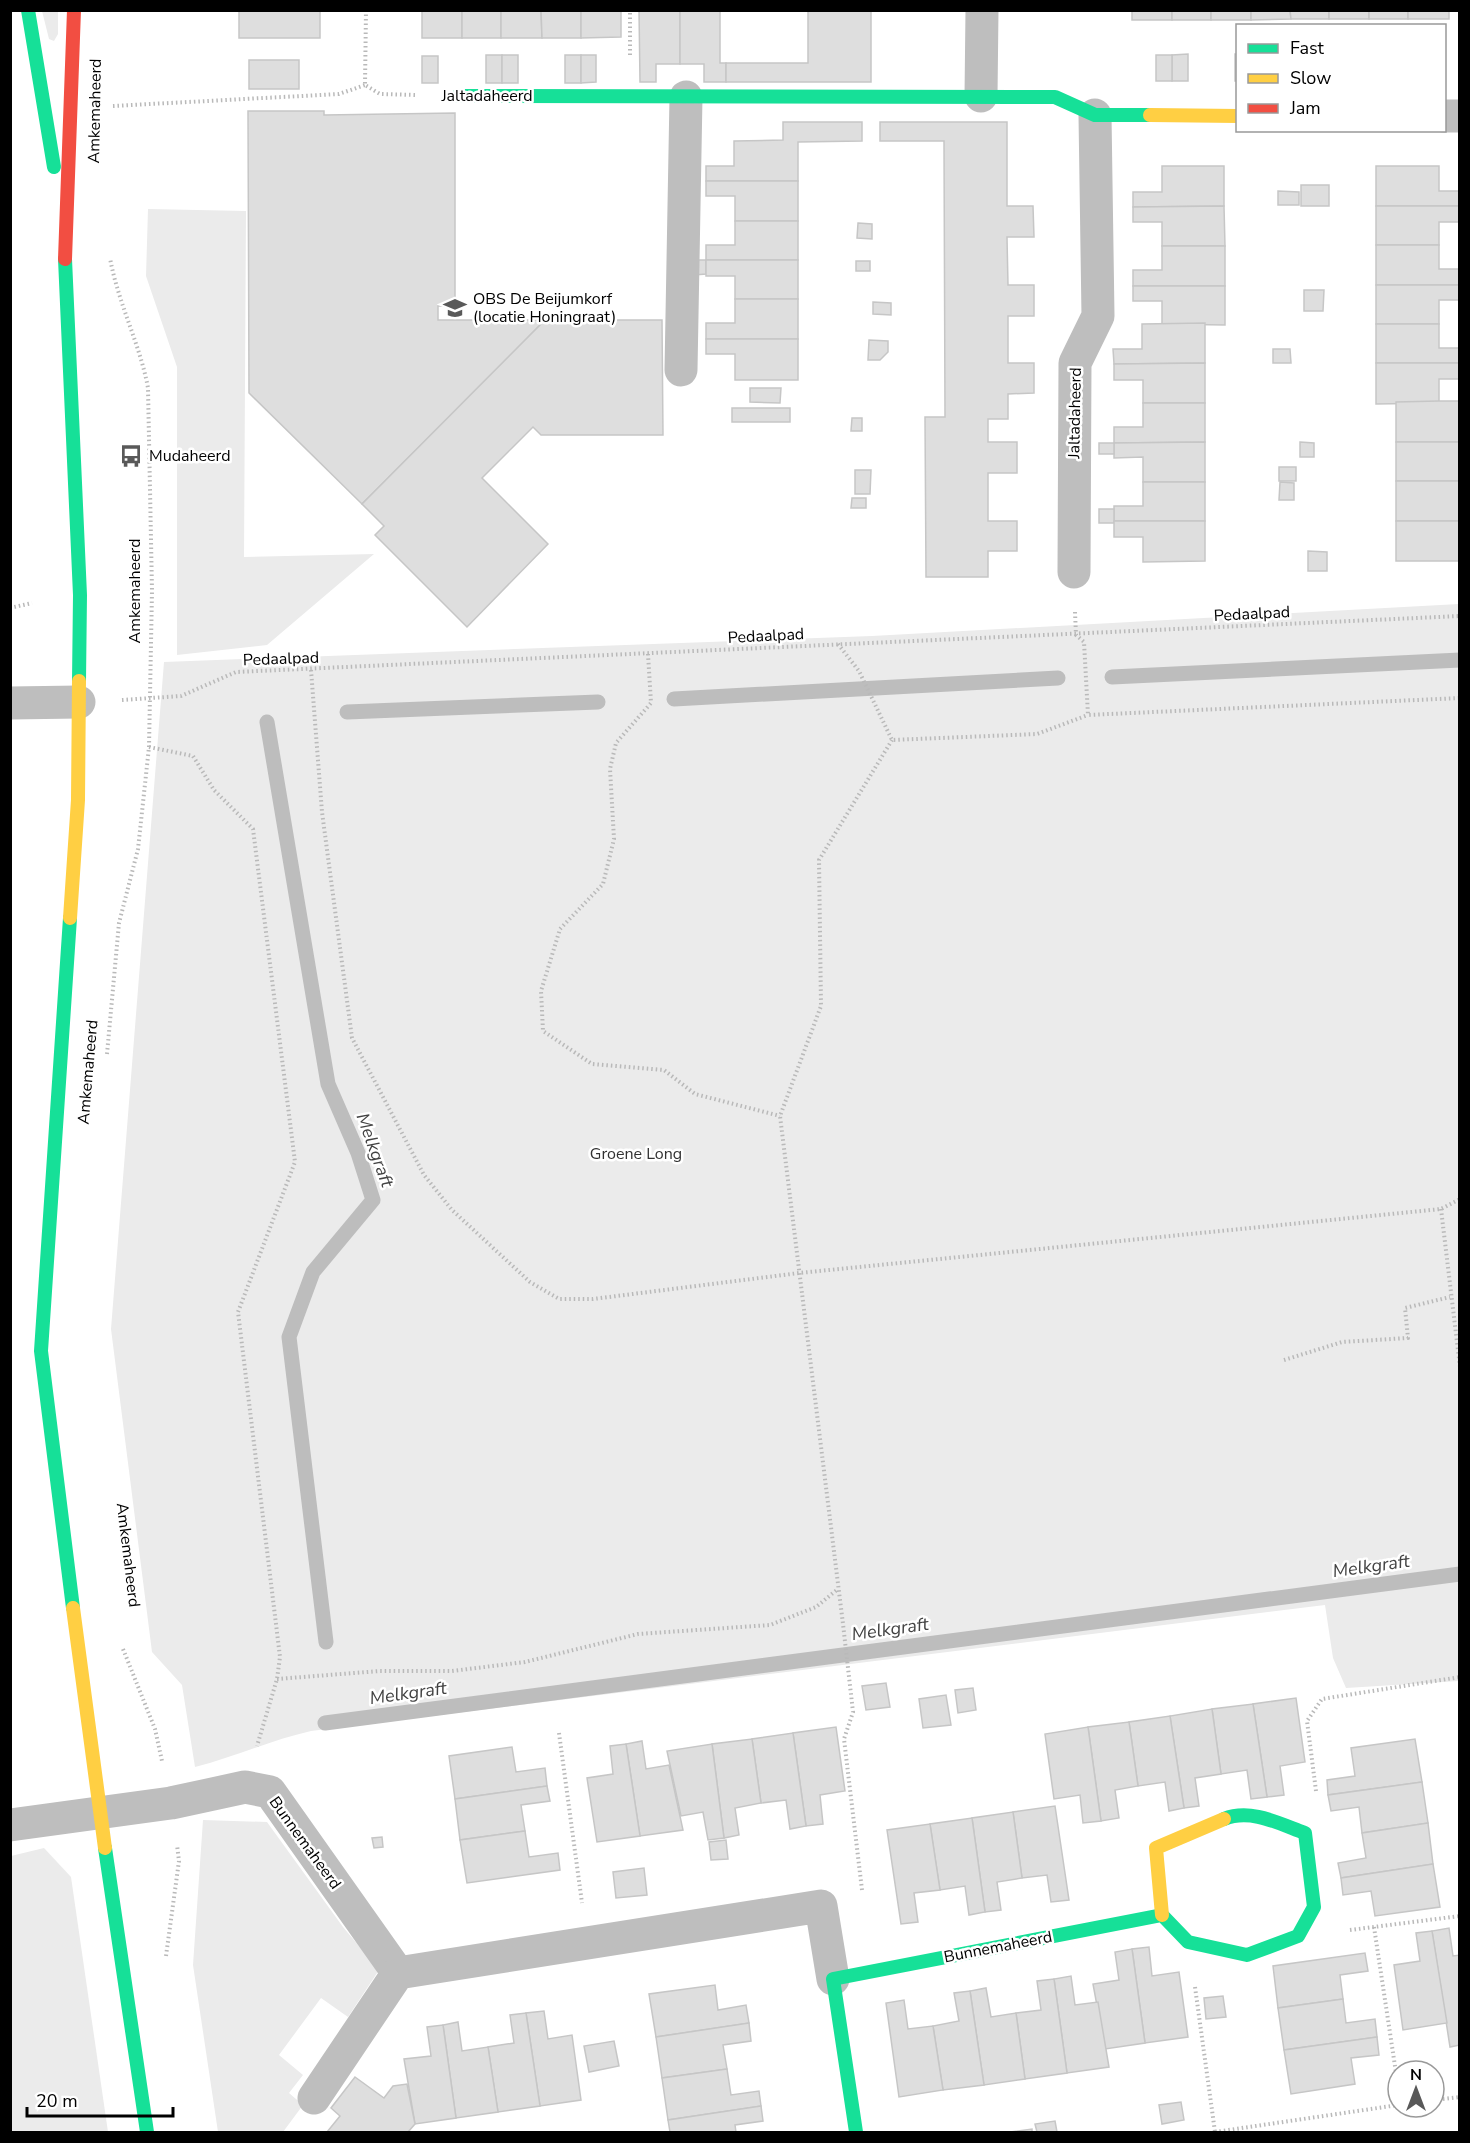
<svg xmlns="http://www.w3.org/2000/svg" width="1470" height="2143" font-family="'Nunito Sans',sans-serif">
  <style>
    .green { fill: #ebebeb }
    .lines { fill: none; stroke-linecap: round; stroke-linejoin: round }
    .stream { stroke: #bdbdbd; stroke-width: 15 }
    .building { fill: #dedede; stroke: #c6c6c6; stroke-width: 1.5 }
    .path { stroke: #b9b9b9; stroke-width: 4; stroke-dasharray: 1.5 3; stroke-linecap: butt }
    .street { stroke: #bebebe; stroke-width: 33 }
    .fast { stroke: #16e098; stroke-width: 14 }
    .slow { stroke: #ffcf43; stroke-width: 14 }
    .jam { stroke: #f24e42; stroke-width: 14 }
    .labels { text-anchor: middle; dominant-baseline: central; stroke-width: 5; stroke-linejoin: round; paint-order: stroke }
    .street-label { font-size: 16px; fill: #000; stroke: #fff }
    .poi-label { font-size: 16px; fill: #000; stroke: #fff; text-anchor: start }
    .park-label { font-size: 16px; fill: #313131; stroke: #fff }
    .water-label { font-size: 18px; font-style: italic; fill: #424242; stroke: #fff }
  </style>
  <rect width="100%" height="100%" fill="#fff"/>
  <g class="green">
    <rect x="1018" y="10" width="95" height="2"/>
    <path d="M42,11H58V34L54,41L49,39Z"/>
    <path d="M148,209L246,211L244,557L374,554L267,645L177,655V367L146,276Z"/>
    <path d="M1459,604V1681L1346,1688L1333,1658L1325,1605L311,1731C271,1740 235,1757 195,1767L182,1685L152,1652L111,1329L164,662L872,636Z"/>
    <path d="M203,1820L267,1822L343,1927L379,1970L348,2017L321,1998L279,2055L303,2075L289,2093L303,2105L283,2132H218L193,1965Z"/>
    <path d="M44,1848L71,1877L108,2132H11V1856Z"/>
  </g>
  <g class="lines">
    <g class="stream">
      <path d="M1112,677L1460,660"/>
      <path d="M674,699L1058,678"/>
      <path d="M347,712L598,702"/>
      <path d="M267,722L328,1084L358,1153L373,1200L313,1272L289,1337L326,1642"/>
      <path d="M325,1723L1460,1574"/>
    </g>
  </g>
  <g class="building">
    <rect x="239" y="10" width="81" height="28"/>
    <rect x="422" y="10" width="40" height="28"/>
    <rect x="462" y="10" width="39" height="28"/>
    <path d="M501,10H541L542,38H501Z"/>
    <path d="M541,10H581V38H542Z"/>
    <path d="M581,10H621V37L581,38Z"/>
    <path d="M639,10H680V64H656V82H640Z"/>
    <path d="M680,10H720V63H726V82H704V64H680Z"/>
    <path d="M808,10H871V82H726V63H808Z"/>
    <rect x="1132" y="10" width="40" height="10"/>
    <rect x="1172" y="10" width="39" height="10"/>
    <rect x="1211" y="10" width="40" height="10"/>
    <path d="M1251,10H1290L1291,19L1251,20Z"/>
    <path d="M1290,10H1329V19H1291Z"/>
    <rect x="1329" y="10" width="40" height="9"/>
    <rect x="1369" y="10" width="39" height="9"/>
    <rect x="1408" y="10" width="41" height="9"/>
    <path d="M1188,54V81H1172V55Z"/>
    <rect x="1235" y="54" width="3" height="27"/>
    <rect x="486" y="55" width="16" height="28"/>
    <rect x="502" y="55" width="16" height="28"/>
    <rect x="565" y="55" width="16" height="28"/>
    <path d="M581,55H596V82L581,83Z"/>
    <rect x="1156" y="55" width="16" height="26"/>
    <rect x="422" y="56" width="16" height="27"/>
    <rect x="249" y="60" width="50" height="29"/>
    <path d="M248,111H324V115L455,113V306H438V320H545L362,504L249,393Z"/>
    <path d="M783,122H862V141L798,142V181H706V166H734V141L783,140Z"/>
    <path d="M880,122H1007V206H1033L1034,237H1007L1008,285H1034V316H1008V363H1034V393L1008,394V419H988V442H1017V473H988V521H1017V551H988V577H926L925,417H945L944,141H880Z"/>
    <path d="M1162,166H1224V206L1133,207V192H1162Z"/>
    <path d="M1376,166H1439V191H1460V206H1376Z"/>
    <path d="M706,181H798V221H735V196H706Z"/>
    <rect x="1301" y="185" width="28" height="21"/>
    <path d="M1278,191L1299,192V205H1278Z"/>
    <path d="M1224,206L1225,246H1162V222H1133V207Z"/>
    <path d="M1376,206H1460V222H1439V245H1376Z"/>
    <path d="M735,221H798V260H706V245H735Z"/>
    <path d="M858,223L872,224V239L857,238Z"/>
    <path d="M1376,245H1439V269H1460V285H1376Z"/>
    <path d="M1162,246H1225V286H1133V270H1162Z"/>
    <path d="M694,260H706V274L694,275Z"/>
    <path d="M706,260H798V299H735V276H706Z"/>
    <rect x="856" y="261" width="14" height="10"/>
    <path d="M1376,285H1460V300H1439V324H1376Z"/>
    <path d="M1133,286H1225V325L1162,324V301H1133Z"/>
    <path d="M1304,290H1324L1323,311H1304Z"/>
    <path d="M735,299H798V339H706V323H735Z"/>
    <path d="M873,302L891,303V315L873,314Z"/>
    <path d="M545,320H662L663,435H541L533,427L482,478L548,544L467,627L375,535L384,526L362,504Z"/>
    <path d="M1205,323V363L1114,364L1113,349H1142V324Z"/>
    <path d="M1376,324H1439V348H1460V363H1376Z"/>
    <path d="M706,339H798V380H735V354H706Z"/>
    <path d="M869,340L888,341V352L880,360H868Z"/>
    <path d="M1273,349H1290L1291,363H1273Z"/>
    <path d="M1205,363V403H1143V380H1114V364Z"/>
    <path d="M1376,363H1460V379H1439V403L1376,404Z"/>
    <path d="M750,388H781L780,403L750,402Z"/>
    <path d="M1439,401H1459L1460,442H1396V402Z"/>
    <path d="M1143,403H1205V442L1114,443V427H1143Z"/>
    <rect x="732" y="408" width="58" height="14"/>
    <path d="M852,418H862V431H851Z"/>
    <path d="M1205,442V482H1143V457L1114,458V443Z"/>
    <path d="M1300,442L1314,443V457H1300Z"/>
    <path d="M1396,442H1460L1459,481H1396Z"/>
    <rect x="1099" y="443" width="15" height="11"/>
    <rect x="1279" y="467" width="17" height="14"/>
    <path d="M855,470H871L870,494H855Z"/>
    <path d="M1396,481H1459L1460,521H1396Z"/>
    <path d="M1143,482H1205V521H1114V506H1143Z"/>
    <path d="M1280,482L1294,483V500H1279Z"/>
    <path d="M852,498H866V508H851Z"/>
    <rect x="1099" y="509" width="15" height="14"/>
    <path d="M1114,521H1205V561L1143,562V537H1114Z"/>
    <path d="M1396,521H1460L1459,561H1396Z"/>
    <path d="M1308,551L1327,552V571H1308Z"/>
    <path d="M886,1683L890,1707L866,1710L862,1686Z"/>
    <path d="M973,1688L976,1710L958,1713L955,1690Z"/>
    <path d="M946,1695L951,1725L923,1728L919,1699Z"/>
    <path d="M1296,1698L1305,1762L1280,1766L1284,1795L1267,1797L1253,1704Z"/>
    <path d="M1253,1704L1267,1797L1251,1799L1247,1770L1221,1774L1212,1709Z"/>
    <path d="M1212,1709L1221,1774L1195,1778L1199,1806L1184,1808L1170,1716Z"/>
    <path d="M1170,1716L1184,1808L1169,1811L1165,1782L1138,1786L1129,1722Z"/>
    <path d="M1129,1722L1138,1786L1115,1790L1119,1818L1101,1821L1088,1727Z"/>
    <path d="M836,1727L845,1791L820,1795L823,1824L806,1826L793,1733Z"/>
    <path d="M1088,1727L1101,1821L1083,1823L1080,1795L1054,1799L1045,1734Z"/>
    <path d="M793,1733L806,1826L790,1829L786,1800L761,1803L752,1739Z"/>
    <path d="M752,1739L761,1803L735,1808L739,1835L724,1838L712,1744Z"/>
    <path d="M1415,1739L1422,1782L1328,1795L1327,1780L1355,1776L1351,1748Z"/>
    <path d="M642,1741L646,1769L669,1765L683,1830L640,1836L626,1744Z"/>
    <path d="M626,1744L640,1836L597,1842L587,1778L613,1774L610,1746Z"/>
    <path d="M712,1744L724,1838L708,1840L703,1812L681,1816L667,1751Z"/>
    <path d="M512,1747L516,1772L545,1768L547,1786L455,1799L449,1756Z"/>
    <path d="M1422,1782L1428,1823L1362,1833L1359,1807L1331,1811L1328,1795Z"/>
    <path d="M547,1786L550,1801L521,1805L525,1831L460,1840L455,1799Z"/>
    <path d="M1055,1806L1069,1900L1051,1902L1047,1875L1022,1878L1013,1812Z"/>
    <path d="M1013,1812L1022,1878L997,1882L1001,1910L985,1912L972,1818Z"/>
    <path d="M972,1818L985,1912L969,1915L965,1886L940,1890L930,1824Z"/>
    <path d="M1428,1823L1433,1864L1341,1878L1338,1863L1366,1858L1362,1833Z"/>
    <path d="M930,1824L940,1890L914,1893L918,1922L901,1924L887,1830Z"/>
    <path d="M525,1831L529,1857L558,1853L560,1870L467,1883L460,1840Z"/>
    <path d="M382,1837L383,1847L374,1848L372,1838Z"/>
    <path d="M726,1840L728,1859L711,1860L709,1842Z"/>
    <path d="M1433,1864L1440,1907L1375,1916L1371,1891L1343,1895L1341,1878Z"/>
    <path d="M644,1868L647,1895L616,1898L613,1872Z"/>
    <path d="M1449,1928L1453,1956L1460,1955V2045L1450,2047L1432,1931Z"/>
    <path d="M1432,1931L1447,2023L1403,2030L1394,1965L1420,1961L1416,1933Z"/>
    <path d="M1149,1947L1152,1976L1179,1972L1188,2037L1145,2043L1132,1949Z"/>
    <path d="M1132,1949L1145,2043L1105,2049L1093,1984L1119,1980L1115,1952Z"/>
    <path d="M1365,1953L1368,1971L1340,1975L1343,1999L1278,2008L1273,1966Z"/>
    <path d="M1071,1976L1075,2005L1098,2002L1109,2067L1067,2073L1054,1979Z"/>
    <path d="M1054,1979L1067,2073L1025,2079L1016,2013L1041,2010L1037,1981Z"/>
    <path d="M715,1985L718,2010L746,2005L749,2023L656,2037L649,1994Z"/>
    <path d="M986,1988L991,2017L1016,2013L1025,2079L984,2085L970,1991Z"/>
    <path d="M970,1991L984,2085L943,2090L933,2026L959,2021L954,1993Z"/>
    <path d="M1223,1996L1226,2017L1206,2019L1204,1998Z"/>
    <path d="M1343,1999L1346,2023L1375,2019L1377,2037L1284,2050L1278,2008Z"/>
    <path d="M904,2000L908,2029L933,2026L943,2090L899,2097L886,2003Z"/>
    <path d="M544,2011L548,2039L572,2035L581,2100L540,2106L526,2013Z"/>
    <path d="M526,2013L540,2106L498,2112L488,2047L514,2043L510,2015Z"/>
    <path d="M458,2022L462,2051L488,2047L498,2112L456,2118L443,2025Z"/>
    <path d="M749,2023L751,2041L723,2045L727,2069L662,2078L656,2037Z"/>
    <path d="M443,2025L456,2118L415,2124L404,2059L431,2056L427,2027Z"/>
    <path d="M1377,2037L1379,2055L1351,2058L1355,2084L1291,2094L1284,2050Z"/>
    <path d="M614,2041L619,2066L589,2072L584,2046Z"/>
    <path d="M727,2069L731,2095L759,2091L761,2106L668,2120L662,2078Z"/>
    <path d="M355,2077L384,2098L393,2086L407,2084L415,2124L408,2132H327L340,2116L331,2108Z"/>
    <path d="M1181,2102L1184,2120L1162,2124L1159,2105Z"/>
    <path d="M761,2106L763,2121L735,2125L736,2132H670L668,2120Z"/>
    <path d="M1055,2121L1057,2132H1037L1035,2124Z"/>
    <path d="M1032,2129V2132H1010Z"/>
  </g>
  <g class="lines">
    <g class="path">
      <path d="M366,10L365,85L380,94L416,95"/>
      <path d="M630,55V10"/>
      <path d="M113,106L339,94L365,85"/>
      <path d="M10,608L32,603"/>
      <path d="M1075,612L1076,635L1084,642L1088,715L1460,698"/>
      <path d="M838,644L859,671L892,740L1037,734L1088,715"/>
      <path d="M648,654L651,703L616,743L610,769L614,839L603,884L560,929L541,991L543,1031L592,1064L664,1070L695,1094L780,1116"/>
      <path d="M311,670L322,812L352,1038L424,1175L452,1210L530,1282L559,1299H593L799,1273L1441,1209L1460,1199"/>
      <path d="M122,700L181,696L236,672L1460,616"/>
      <path d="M149,747L193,756L214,790L253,829L295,1162L238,1312L280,1657L277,1679L257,1746"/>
      <path d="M107,1054L119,923L138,849L149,747L152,591L148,388C140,344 118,303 110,258"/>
      <path d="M1441,1209L1460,1367"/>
      <path d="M1284,1360L1342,1342L1408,1338L1405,1308L1450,1297"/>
      <path d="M123,1649L155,1729L162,1761"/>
      <path d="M277,1679L380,1671H452L525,1662L638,1634L770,1625L816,1607L838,1589"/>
      <path d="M559,1733L582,1903"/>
      <path d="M1316,1791L1307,1721L1322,1699L1460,1677"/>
      <path d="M862,1890L844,1739L853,1712L843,1624L780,1116L821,1006L819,860L892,740"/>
      <path d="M1374,1927L1398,2086"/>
      <path d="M1350,1930L1460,1916"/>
      <path d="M166,1956L179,1861L177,1845"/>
      <path d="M1195,1987L1215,2132"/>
      <path d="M1434,2100L1460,2097"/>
      <path d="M1215,2132L1398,2105"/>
    </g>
    <g class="street">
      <path d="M981,96L982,10"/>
      <path d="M1444,116H1460"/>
      <path d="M681,370L686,97"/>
      <path d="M1074,572L1075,363L1098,316L1095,115"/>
      <path d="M10,703L79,702"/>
      <path d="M10,1825L171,1803L245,1787L270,1792L398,1973"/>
      <path d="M314,2098L398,1973L821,1906L833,1979"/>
    </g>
    <g class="fast">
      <path d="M28,10L54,167"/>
      <path d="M458,96L1055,97L1095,115H1150"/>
      <path d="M65,259L80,595L79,681"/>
      <path d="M70,918L41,1351L73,1608"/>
      <path d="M105,1848L147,2132"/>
      <path d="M856,2132L833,1979L1162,1915L1188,1942L1247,1955L1298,1936L1314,1907L1305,1833C1280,1824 1251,1808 1224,1819"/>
    </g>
    <g class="slow">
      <path d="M1150,115L1238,116"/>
      <path d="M70,918L78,800L79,681"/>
      <path d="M73,1608L105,1848"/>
      <path d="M1162,1915L1156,1848L1224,1819"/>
    </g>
    <path class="jam" d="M65,259L74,10"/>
  </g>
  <defs>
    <g id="school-bare" transform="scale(1.8)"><path d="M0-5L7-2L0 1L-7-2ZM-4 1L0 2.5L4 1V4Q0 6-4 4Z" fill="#595959" stroke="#fff" stroke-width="2.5" paint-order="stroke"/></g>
    <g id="bus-bare" transform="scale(1.8)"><path d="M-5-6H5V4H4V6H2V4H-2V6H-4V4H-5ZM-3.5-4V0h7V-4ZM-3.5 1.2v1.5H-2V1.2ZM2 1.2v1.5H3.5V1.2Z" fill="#595959" stroke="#fff" stroke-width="2.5" paint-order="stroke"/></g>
  </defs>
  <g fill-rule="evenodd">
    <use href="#school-bare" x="455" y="308"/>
    <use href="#bus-bare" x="131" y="456"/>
  </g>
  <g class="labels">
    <g class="street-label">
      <text x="487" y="96">Jaltadaheerd</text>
      <text transform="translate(95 111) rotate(-89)">Amkemaheerd</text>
      <text transform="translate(1075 413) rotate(-89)">Jaltadaheerd</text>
      <text transform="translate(135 591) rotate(-90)">Amkemaheerd</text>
      <text transform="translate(1252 614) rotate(-3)">Pedaalpad</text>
      <text transform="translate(766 636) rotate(-3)">Pedaalpad</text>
      <text transform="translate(281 659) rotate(-2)">Pedaalpad</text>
      <text transform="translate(88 1072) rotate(-85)">Amkemaheerd</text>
      <text transform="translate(128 1555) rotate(83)">Amkemaheerd</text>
      <text transform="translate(305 1843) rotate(54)">Bunnemaheerd</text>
      <text transform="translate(998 1947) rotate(-11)">Bunnemaheerd</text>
    </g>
    <g class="poi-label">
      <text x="473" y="299">OBS De Beijumkorf<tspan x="473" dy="18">(locatie Honingraat)</tspan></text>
      <text x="149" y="456">Mudaheerd</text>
    </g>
    <g class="park-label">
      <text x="636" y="1154">Groene Long</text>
    </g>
    <g class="water-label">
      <text transform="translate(375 1150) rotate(70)">Melkgraft</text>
      <text transform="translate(1371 1566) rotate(-8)">Melkgraft</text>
      <text transform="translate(890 1629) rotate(-8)">Melkgraft</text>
      <text transform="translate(408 1693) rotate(-8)">Melkgraft</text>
    </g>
  </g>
  <rect width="1470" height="2143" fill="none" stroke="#000000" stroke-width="24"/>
  <rect x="1236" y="24" width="210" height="108" fill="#ffffff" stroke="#999999" stroke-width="1.5"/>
  <rect x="1248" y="44" width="30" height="9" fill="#16e098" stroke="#999999" stroke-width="1.5"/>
  <text x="1290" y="54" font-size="18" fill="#000000">Fast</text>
  <rect x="1248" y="74" width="30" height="9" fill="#ffcf43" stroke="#999999" stroke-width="1.5"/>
  <text x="1290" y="84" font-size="18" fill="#000000">Slow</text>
  <rect x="1248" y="104" width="30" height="9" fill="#f24e42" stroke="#999999" stroke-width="1.5"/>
  <text x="1290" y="114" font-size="18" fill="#000000">Jam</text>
  <g transform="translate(1416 2089)"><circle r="28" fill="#ffffff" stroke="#999999" stroke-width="1.5"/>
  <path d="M0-4.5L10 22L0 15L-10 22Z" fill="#595959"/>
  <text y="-9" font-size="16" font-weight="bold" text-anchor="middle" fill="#000000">N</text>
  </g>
  <path d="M27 2107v9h146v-9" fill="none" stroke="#000000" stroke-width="3"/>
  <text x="36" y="2107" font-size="18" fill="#000000" stroke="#ffffff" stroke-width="4.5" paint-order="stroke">20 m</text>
</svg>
